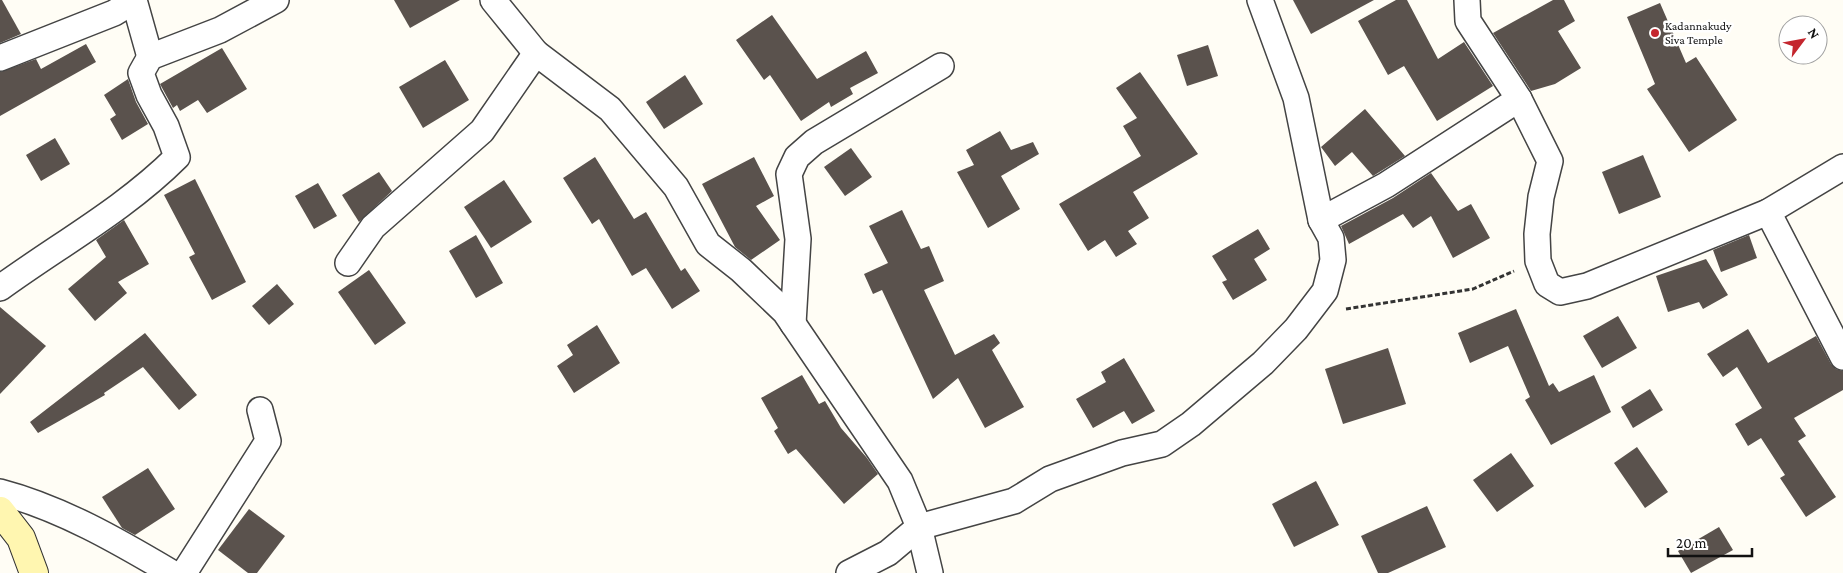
<svg xmlns="http://www.w3.org/2000/svg" width="1843" height="573" font-family="'Crimson Pro',serif">
  <style>
    .building { fill: #5a524d }
    .lines { fill: none; stroke-linecap: round; stroke-linejoin: round }
    .minor-casing { stroke: #444; stroke-width: 28 }
    .secondary-casing { stroke: #333; stroke-width: 30 }
    .path { stroke: #333; stroke-width: 3; stroke-dasharray: 5 2.5; stroke-linecap: butt }
    .minor { stroke: #fff; stroke-width: 25 }
    .secondary { stroke: #fff6b0; stroke-width: 28 }
    .poi-dot { fill: #c4262e; stroke: #fff; stroke-width: 2 }
    .labels { text-anchor: middle; dominant-baseline: central; stroke-width: 5; stroke-linejoin: round; paint-order: stroke }
    .poi-label { font-size: 12px; fill: #111; stroke: #fff; text-anchor: start }
  </style>
  <rect width="100%" height="100%" fill="#fffdf5"/>
  <g class="building">
    <path d="M0,0H2L21,34L0,43Z"/>
    <path d="M394,0H460L410,28Z"/>
    <path d="M1293,0H1374L1311,34Z"/>
    <path d="M1396,0H1407L1438,59L1464,42L1493,86L1437,121L1404,66L1388,75L1358,21Z"/>
    <path d="M1553,0H1564L1575,21L1558,31L1581,68L1555,84L1531,91L1493,33Z"/>
    <path d="M1660,3L1686,63L1696,57L1737,120L1689,152L1647,89L1655,84L1627,17Z"/>
    <path d="M772,15L817,79L866,51L878,73L850,88L853,94L831,107L829,102L801,121L770,75L764,80L736,40Z"/>
    <path d="M86,44L96,62L0,116V72L36,59L41,69Z"/>
    <path d="M1208,45L1218,76L1187,86L1177,55Z"/>
    <path d="M222,48L247,89L207,113L198,100L180,111L177,105L173,108L160,84Z"/>
    <path d="M445,60L469,100L423,128L399,87Z"/>
    <path d="M1140,72L1198,154L1133,192L1149,218L1128,231L1137,244L1116,257L1105,240L1088,251L1059,204L1141,156L1123,126L1137,118L1116,88Z"/>
    <path d="M685,75L703,104L664,129L646,102Z"/>
    <path d="M128,79L136,102L148,124L122,140L110,119L116,115L104,95Z"/>
    <path d="M1365,109L1405,156L1373,176L1352,152L1335,166L1321,147Z"/>
    <path d="M1000,131L1011,150L1033,142L1039,154L1001,176L1020,209L988,228L957,172L974,165L966,150Z"/>
    <path d="M55,138L70,164L41,181L26,155Z"/>
    <path d="M851,148L872,177L845,196L824,167Z"/>
    <path d="M1643,155L1661,197L1619,214L1602,172Z"/>
    <path d="M595,157L634,219L646,212L681,271L685,268L700,291L672,309L646,268L632,276L599,219L592,224L563,178Z"/>
    <path d="M754,157L774,196L756,206L780,240L751,260L735,247L702,184Z"/>
    <path d="M379,172L392,191L359,222L342,195Z"/>
    <path d="M1431,173L1458,211L1471,204L1490,238L1453,258L1431,216L1413,228L1403,214L1349,244L1341,226L1393,198Z"/>
    <path d="M195,179L246,282L212,300L189,257L195,254L164,195Z"/>
    <path d="M504,180L532,222L491,248L464,207Z"/>
    <path d="M318,183L337,216L314,229L295,196Z"/>
    <path d="M902,210L921,249L929,246L944,281L924,290L955,355L994,334L1000,343L992,350L1024,407L985,428L958,378L933,399L882,290L873,294L864,274L888,263L869,226Z"/>
    <path d="M124,220L149,264L118,282L127,293L95,321L68,289L106,257L96,240Z"/>
    <path d="M1258,229L1270,249L1254,259L1267,280L1233,300L1222,282L1227,280L1212,256Z"/>
    <path d="M476,235L503,283L476,298L449,251Z"/>
    <path d="M1749,235L1757,258L1721,272L1713,250Z"/>
    <path d="M1706,259L1728,295L1703,309L1699,302L1668,312L1656,276Z"/>
    <path d="M369,270L406,323L375,345L338,292Z"/>
    <path d="M277,284L294,304L269,325L252,306Z"/>
    <path d="M0,307L46,346L0,394Z"/>
    <path d="M1516,309L1549,386L1553,383L1559,392L1594,375L1611,412L1551,445L1525,400L1530,397L1508,346L1470,363L1458,333Z"/>
    <path d="M1618,316L1637,348L1602,368L1583,336Z"/>
    <path d="M597,325L620,363L574,393L557,366L573,355L567,345Z"/>
    <path d="M1748,329L1768,363L1816,336L1831,364L1836,369L1843,371V390L1794,418L1806,436L1798,441L1836,497L1806,517L1780,478L1785,475L1761,438L1748,446L1735,424L1762,408L1737,367L1723,377L1707,354Z"/>
    <path d="M145,333L197,395L179,410L143,367L104,393L105,395L38,433L30,422Z"/>
    <path d="M1388,348L1406,404L1343,424L1325,369Z"/>
    <path d="M1124,358L1155,411L1132,424L1124,411L1093,428L1076,399L1106,382L1101,372Z"/>
    <path d="M802,375L819,404L825,401L841,428L867,458L878,474L844,504L796,449L788,454L774,431L778,428L761,398Z"/>
    <path d="M1650,389L1663,410L1633,428L1621,407Z"/>
    <path d="M1637,447L1668,492L1645,508L1614,463Z"/>
    <path d="M1511,453L1534,486L1497,512L1473,480Z"/>
    <path d="M148,468L175,509L135,535L122,528L102,497Z"/>
    <path d="M1316,481L1339,525L1294,547L1272,504Z"/>
    <path d="M1427,506L1446,547L1388,573H1378L1361,536Z"/>
    <path d="M249,509L285,536L257,573H248L218,550Z"/>
    <path d="M1719,527L1733,550L1691,573L1678,551Z"/>
  </g>
  <g class="lines">
    <g class="minor-casing">
      <g id="minor">
        <path d="M134,0L150,57"/>
        <path d="M493,0L536,53"/>
        <path d="M1467,0L1468,21L1519,99L1550,161L1541,197L1537,234L1538,261L1547,284L1560,292L1587,286L1768,212L1843,167"/>
        <path d="M0,58L114,13L127,5L130,0"/>
        <path d="M1768,212L1843,357"/>
        <path d="M1321,220L1386,185L1519,99"/>
        <path d="M348,263L373,227L482,131L536,53L610,109L676,187L708,244L741,270L785,312L900,481L919,527L930,573"/>
        <path d="M0,288C59,245 125,209 177,157L166,126L149,95L141,73L150,57L220,30L276,0"/>
        <path d="M793,324L798,239L789,174L797,157L814,142L941,66"/>
        <path d="M0,492C61,508 118,541 172,573"/>
        <path d="M184,573L268,441L260,410"/>
        <path d="M849,573L888,553L919,527L1014,501L1050,479L1122,453L1162,444L1191,424L1263,363L1296,329L1325,291L1333,260L1331,238L1321,220L1296,98L1260,0"/>
      </g>
    </g>
    <g class="secondary-casing">
      <path id="secondary" d="M0,511L21,538L34,573"/>
    </g>
    <path class="path" d="M1346,309L1473,289L1514,271"/>
    <use href="#minor" class="minor"/>
    <use href="#secondary" class="secondary"/>
  </g>
  <circle class="poi-dot" cx="1655" cy="33" r="5"/>
  <g class="labels">
    <g class="poi-label">
      <text x="1665" y="26">Kadannakudy<tspan x="1665" dy="14">Siva Temple</tspan></text>
    </g>
  </g>
  <g transform="translate(1803 40) rotate(58)"><circle r="24" fill="#ffffff" stroke="#a0a0a0"/>
  <path d="M0-4L9 19L0 12L-9 19Z" fill="#c4262e"/>
  <text y="-8" font-size="14" font-weight="bold" text-anchor="middle" fill="#111111">N</text>
  </g>
  <path d="M1668 548v8h84v-8" fill="none" stroke="#111111" stroke-width="2.5"/>
  <text x="1676" y="548" font-size="15" fill="#111111" stroke="#ffffff" stroke-width="4" paint-order="stroke">20 m</text>
</svg>
